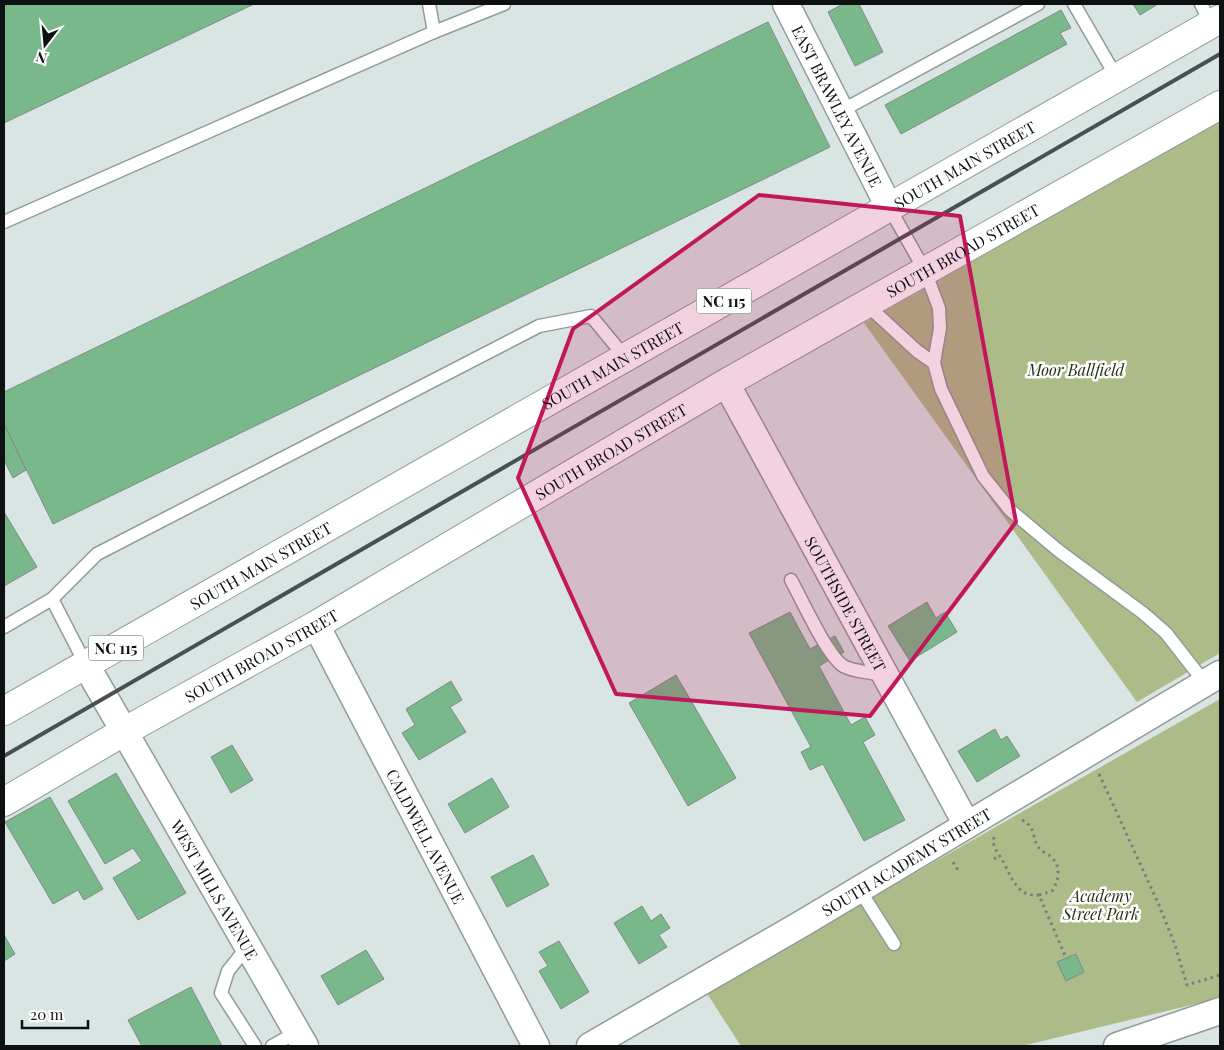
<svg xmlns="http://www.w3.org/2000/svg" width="1224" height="1050" font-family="'Playfair Display',serif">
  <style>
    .green { fill: #adbb88 }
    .building { fill: #79b88a; stroke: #828b84 }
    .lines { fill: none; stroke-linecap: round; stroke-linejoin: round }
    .lane-casing { stroke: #909c9a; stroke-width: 15 }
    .street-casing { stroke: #909c9a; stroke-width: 29 }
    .secondary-casing { stroke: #909c9a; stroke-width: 30 }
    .primary-casing { stroke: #909c9a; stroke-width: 30 }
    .path { stroke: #78807f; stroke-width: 3; stroke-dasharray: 2.5 4; stroke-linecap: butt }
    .lane { stroke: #fff; stroke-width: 12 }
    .street { stroke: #fff; stroke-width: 26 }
    .secondary { stroke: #fff; stroke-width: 28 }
    .primary { stroke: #fff; stroke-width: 28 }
    .rail { stroke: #49504f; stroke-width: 4 }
    .marked { fill: #c2185b; fill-opacity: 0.2; stroke: #c2185b; stroke-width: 4; stroke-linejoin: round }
    .labels { text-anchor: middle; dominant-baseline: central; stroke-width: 5; stroke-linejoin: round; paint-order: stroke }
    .shield { fill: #fff; stroke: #565858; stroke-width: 1 }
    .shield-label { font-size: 15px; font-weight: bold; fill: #0d1111 }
    .street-label { font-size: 16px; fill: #0d1111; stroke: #fff }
    .park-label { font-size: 16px; font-style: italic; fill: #282f11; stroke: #fff }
  </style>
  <rect width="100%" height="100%" fill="#d8e5e2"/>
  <g class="green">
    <path d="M1220,120V653L1137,702L864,323Z"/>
    <path d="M1220,699V998L1022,1046H741L706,992Z"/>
  </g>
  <g class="building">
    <path d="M4,4H254L4,123Z"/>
    <path d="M843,4H859L883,52L855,66L828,12Z"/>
    <path d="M1133,4H1158L1140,15Z"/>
    <path d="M1061,10L1071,28L1060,33L1067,44L901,134L885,105Z"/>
    <path d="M768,22L830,147L53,524L4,424V392Z"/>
    <path d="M4,424L26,470L13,478L4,460Z"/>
    <path d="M4,512L37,567L4,586Z"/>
    <path d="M927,602L936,618L945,612L957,632L910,661L888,626Z"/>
    <path d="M790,612L810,649L835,636L844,652L819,666L851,725L865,717L875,735L863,742L905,820L864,841L823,764L810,770L801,752L811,747L749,633Z"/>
    <path d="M676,675L736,778L688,806L629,703Z"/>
    <path d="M451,681L462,700L450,707L466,732L419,760L402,733L415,725L406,709Z"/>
    <path d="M995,729L1001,740L1007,736L1020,756L977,782L958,751Z"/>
    <path d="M232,745L253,780L231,793L211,757Z"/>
    <path d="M116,773L186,893L138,920L113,878L142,861L133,848L105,864L68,801Z"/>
    <path d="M492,778L509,807L465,833L448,804Z"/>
    <path d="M50,797L103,889L84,900L78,890L53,904L5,822Z"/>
    <path d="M533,855L549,885L507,907L491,877Z"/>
    <path d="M642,906L651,921L661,914L670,928L659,935L667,947L639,964L614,923Z"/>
    <path d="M4,935L15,954L4,961Z"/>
    <path d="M559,941L589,992L561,1009L539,971L548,966L539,952Z"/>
    <path d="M366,950L384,979L338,1005L321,976Z"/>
    <path d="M1076,954L1084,972L1066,981L1057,962Z"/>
    <path d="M191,987L222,1046H142L128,1020Z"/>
  </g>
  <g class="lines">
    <g class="lane-casing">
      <g id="lane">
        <path d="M1074,4L1117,78"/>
        <path d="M1201,4L1211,24"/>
        <path d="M434,32L504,4"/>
        <path d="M841,111L1038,4"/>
        <path d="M889,207L925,271L939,308L940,328L934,363"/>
        <path d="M4,222L434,32L429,4"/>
        <path d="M866,304L917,351L934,363L941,389L983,476L1010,510L1059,551L1143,613L1166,633L1205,683"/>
        <path d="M791,580C802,600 826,653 842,665C849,671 874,673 884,675"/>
        <path d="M52,599L86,665"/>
        <path d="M4,627L52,599L97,554L539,326L591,316L625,357"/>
        <path d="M859,889L894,944"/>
        <path d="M248,946L228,971L221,993L255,1046"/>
        <path d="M272,1046L297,1032"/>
      </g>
    </g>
    <g class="street-casing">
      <g id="street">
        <path id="s1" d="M786,4L889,207"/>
        <path id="s2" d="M726,383L967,825"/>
        <path id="s3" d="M316,625L536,1046"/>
        <path id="s4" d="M86,665L305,1046"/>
        <path id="s5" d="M590,1046L803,923L1220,674"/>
        <path d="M1117,1046L1220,1011"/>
      </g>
    </g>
    <g class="secondary-casing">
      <g id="secondary">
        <path id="s6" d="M4,802L125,731L316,625L726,383L1220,105"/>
      </g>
    </g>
    <g class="primary-casing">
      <g id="primary">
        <path id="s7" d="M4,711L1220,19"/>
      </g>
    </g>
    <g class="path">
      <path d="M1099,774L1159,905L1175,945L1187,985L1220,975"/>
      <path d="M1022,820C1038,828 1031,840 1040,849C1042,852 1047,853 1050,856C1061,865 1060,879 1052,891L1039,895L1066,958"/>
      <path d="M994,837L993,842L995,848C998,854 1002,859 1005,865C1013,881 1019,897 1039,895"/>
      <path d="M994,859L999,856"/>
      <path d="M953,862L958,870"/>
    </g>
    <use href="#lane" class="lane"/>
    <use href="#street" class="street"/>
    <use href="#secondary" class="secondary"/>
    <use href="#primary" class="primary"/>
    <path class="rail" d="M4,756L1220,54"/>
  </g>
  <path class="marked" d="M759,195L960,216L1016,522L870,716L616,694L518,478L573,329Z"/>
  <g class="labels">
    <g class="shield">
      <rect x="696.5" y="288.5" width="55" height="25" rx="4"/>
      <rect x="88.5" y="635.5" width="55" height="25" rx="4"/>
    </g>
    <g class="shield-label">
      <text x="724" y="301">NC 115</text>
      <text x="116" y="648">NC 115</text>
    </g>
    <g class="street-label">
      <text stroke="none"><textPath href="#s1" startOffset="114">EAST BRAWLEY AVENUE</textPath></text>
      <text stroke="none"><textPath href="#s7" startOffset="1105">SOUTH MAIN STREET</textPath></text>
      <text stroke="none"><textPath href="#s6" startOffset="1106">SOUTH BROAD STREET</textPath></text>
      <text stroke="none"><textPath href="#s7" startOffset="700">SOUTH MAIN STREET</textPath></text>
      <text stroke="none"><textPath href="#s6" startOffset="701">SOUTH BROAD STREET</textPath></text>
      <text stroke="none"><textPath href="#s7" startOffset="295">SOUTH MAIN STREET</textPath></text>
      <text stroke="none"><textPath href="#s2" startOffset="251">SOUTHSIDE STREET</textPath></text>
      <text stroke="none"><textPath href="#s6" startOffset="296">SOUTH BROAD STREET</textPath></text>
      <text stroke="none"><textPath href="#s3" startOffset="238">CALDWELL AVENUE</textPath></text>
      <text stroke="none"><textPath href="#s5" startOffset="366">SOUTH ACADEMY STREET</textPath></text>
      <text stroke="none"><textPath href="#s4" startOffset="259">WEST MILLS AVENUE</textPath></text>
    </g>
    <g class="park-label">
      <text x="1076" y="369">Moor Ballfield</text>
      <text x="1101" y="895">Academy<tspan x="1101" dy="18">Street Park</tspan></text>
    </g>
  </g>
  <rect width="1224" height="1050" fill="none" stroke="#0d1111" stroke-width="10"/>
  <g transform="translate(45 45) rotate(196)" stroke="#ffffff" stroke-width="4" paint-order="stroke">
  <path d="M0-4L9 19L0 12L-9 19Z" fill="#0d1111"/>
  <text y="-8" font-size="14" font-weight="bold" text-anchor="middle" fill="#0d1111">N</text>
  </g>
  <path d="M22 1020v8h66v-8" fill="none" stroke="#0d1111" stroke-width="2.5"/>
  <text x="30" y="1020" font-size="15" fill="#0d1111" stroke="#ffffff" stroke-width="4" paint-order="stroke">20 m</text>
</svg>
